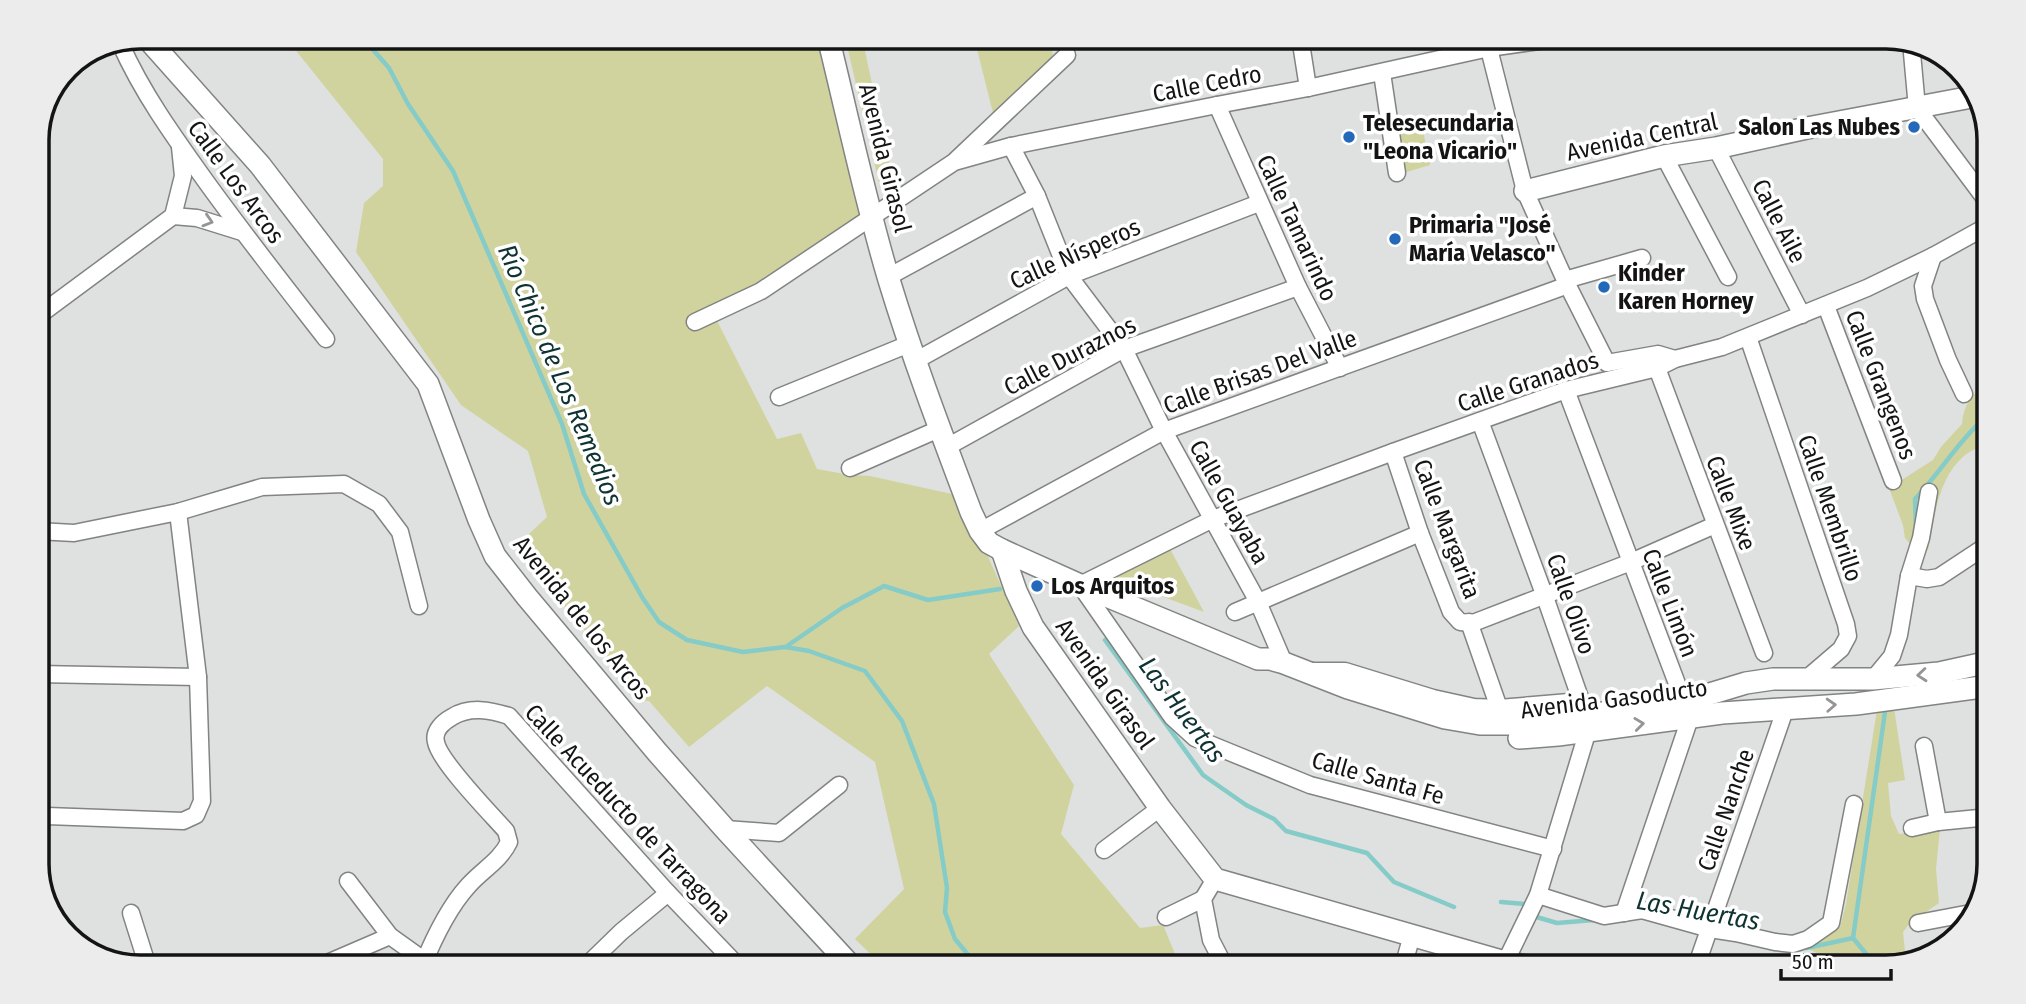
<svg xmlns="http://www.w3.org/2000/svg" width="2026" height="1004" font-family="'Fira Sans Condensed',sans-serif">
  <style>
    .green { fill: #d1d39e }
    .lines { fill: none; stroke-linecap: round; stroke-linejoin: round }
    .stream { stroke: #85cbc8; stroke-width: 4.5 }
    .street-casing { stroke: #818481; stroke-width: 19 }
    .secondary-casing { stroke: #818481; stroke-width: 24 }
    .street { stroke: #fff; stroke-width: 16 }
    .secondary { stroke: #fff; stroke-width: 21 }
    .oneway { stroke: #959595 }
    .poi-dot { fill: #2468b9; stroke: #fff; stroke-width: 2.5 }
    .labels { text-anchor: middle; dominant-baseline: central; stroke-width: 7; stroke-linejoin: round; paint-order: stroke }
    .street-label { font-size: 24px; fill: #131413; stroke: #fff }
    .poi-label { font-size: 24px; font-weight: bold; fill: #131413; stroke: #fff; text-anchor: start }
    .water-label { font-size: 26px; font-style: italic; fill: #0f3332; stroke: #fff }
    .rim { fill: none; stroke: #131413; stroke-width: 3.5 }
  </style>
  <rect width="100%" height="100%" fill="#dee1df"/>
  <g class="green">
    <path d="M285,37H819L863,215L712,311L777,439L801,433L817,469L850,475L870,476L961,496L1019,626L989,654L1074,785L1061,834L1140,928L1163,925L1178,961L1185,967H884L855,939L904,889L875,762L767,686L689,747L649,701H646L514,548L547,517L528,451L461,405L356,252L364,203L383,186V159Z"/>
    <path d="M845,37H862L893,182L880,187Z"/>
    <path d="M974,37H1052L1053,63L993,113Z"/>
    <path d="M1422,126L1430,165L1400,174L1395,132Z"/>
    <path d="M1989,383V441C1981,446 1972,450 1965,455C1937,479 1935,517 1928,550L1923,552L1912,546L1905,538L1903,525L1889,488L1933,460L1941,447L1962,424C1963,405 1973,392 1989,383Z"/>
    <path d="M1169,547L1204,612L1107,576Z"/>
    <path d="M1894,708L1905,780L1888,783L1891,816L1899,834L1940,829L1936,869L1939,903L1910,923L1903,932L1906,961L1887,967H1844L1807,948L1840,927L1846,904L1877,710Z"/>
  </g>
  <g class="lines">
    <g class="stream">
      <path d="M362,37L389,68L408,104L453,171L562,424L584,494L642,597L659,622L687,640L743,652L785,647L809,651L865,671L902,721L934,804L947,888L945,912L955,939L970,957L983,967"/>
      <path d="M1916,528L1915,499C1941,471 1960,439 1989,414"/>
      <path d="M1105,640L1203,775L1246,805L1274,819L1286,831L1367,853L1394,882L1454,907"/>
      <path d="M787,646L842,608L884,586L928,600L1000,589"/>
      <path d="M1501,902L1525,904L1527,907"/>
      <path d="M1532,914L1533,916L1557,923L1594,920"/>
      <path d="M1803,948H1807L1853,938"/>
      <path d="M1877,967L1853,938L1885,712"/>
    </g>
    <g class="street-casing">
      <g id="street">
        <path d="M1300,37L1308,88"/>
        <path d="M1486,37L1525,191L1565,280L1607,363L1658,354L1675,359"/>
        <path d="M1911,42L1917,108L1989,204"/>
        <path d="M121,45C142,92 172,134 202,176C242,232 284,285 326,339"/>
        <path d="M1382,73L1397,173"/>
        <path d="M1217,105L1298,287L1340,368"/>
        <path d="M1011,146L1037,196L1069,276L1124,349L1164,431L1258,602L1284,663"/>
        <path d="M1716,148L1802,315"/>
        <path d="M1664,156L1728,277"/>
        <path d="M956,160L1067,55"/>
        <path d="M173,216L197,218L242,232"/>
        <path d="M1933,256L1923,286L1925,299L1948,360L1964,394"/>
        <path d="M888,277L1037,196"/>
        <path d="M1565,280L1642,258"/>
        <path d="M1826,306L1893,481"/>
        <path d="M37,314L42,313L173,216L183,176L180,147"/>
        <path d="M695,322L761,291L954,162L1011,146L1217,105L1308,88L1489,48L1567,37"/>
        <path d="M1748,337L1846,624L1848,636L1841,649L1806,679"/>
        <path d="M915,361L1069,276L1259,203"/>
        <path d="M1657,368L1764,653"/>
        <path d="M1566,390L1690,718L1624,913"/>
        <path d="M779,397L909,344"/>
        <path d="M1480,421L1544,594L1586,715L1588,730L1538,895L1503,967"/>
        <path d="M947,447L1124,349L1298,287"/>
        <path d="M1393,452L1420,533L1451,612L1460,622L1473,623L1631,562L1715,525"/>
        <path d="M850,468L939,429"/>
        <path d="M37,531L74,533L178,512L262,487L344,484L379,504L400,532L419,606"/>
        <path d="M980,531L1164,431L1568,285"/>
        <path d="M1909,576L1927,579L1939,577L1989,544"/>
        <path d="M1235,612L1420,533"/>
        <path d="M1469,622L1499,708"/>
        <path d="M1312,671H1345L1433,698L1474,707L1499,708L1581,701"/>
        <path d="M37,674L198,677"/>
        <path d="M1873,679L1892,656L1899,635L1909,576L1921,538L1929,492"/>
        <path d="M1924,746L1938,822"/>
        <path d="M37,818L47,816L183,821L196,815L202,801L198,677L178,512"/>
        <path d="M1912,828L1938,822L1989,817"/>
        <path d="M725,829L779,833L839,785"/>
        <path d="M1553,849L1310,785L1195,738L1172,717L1080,585L1213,519L1393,452L1566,390L1657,368L1675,359L1722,347L1867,288L1933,256L1989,225"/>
        <path d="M1104,850L1160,808"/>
        <path d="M1215,879L1203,899L1211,940L1225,967"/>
        <path d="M348,881L390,936L425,961"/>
        <path d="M1538,895L1604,916L1642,910L1710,929L1736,933L1775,942L1793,944L1808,939L1831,923L1854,804"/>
        <path d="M131,913L148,967"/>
        <path d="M1166,917L1203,899"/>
        <path d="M1918,923L1976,912"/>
        <path d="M318,967L390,936"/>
        <path d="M422,967C433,940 448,908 468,886C482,870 500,861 509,842L506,831C491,814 439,761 436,742C433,731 443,722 452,717C470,706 490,710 509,716L668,893L739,967"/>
        <path d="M585,967L621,932L668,893"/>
        <path d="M1403,967L1412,935"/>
        <path d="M1696,967L1786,707"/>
      </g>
    </g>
    <g class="secondary-casing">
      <g id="secondary">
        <path d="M146,37L260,165L428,384L479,520L495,556L527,597L657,752L725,829L852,967"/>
        <path d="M828,37C848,118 865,200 889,280C913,359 942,435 971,512L980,531L989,543L1002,550L1080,585L1258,659H1270L1284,663L1348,688L1445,718L1480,724H1523L1683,702L1746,683L1773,679H1873L1939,673L1989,662"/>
        <path d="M1525,191L1664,156L1716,148L1807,128L1977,96"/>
        <path d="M1002,550L1016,591L1033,627L1160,808L1215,879L1505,962L1531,967"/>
        <path d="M1519,738L1558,735L1722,713L1856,704L1989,686"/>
      </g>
    </g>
    <use href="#street" class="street"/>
    <use href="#secondary" class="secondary"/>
  </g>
  <defs><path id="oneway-chevron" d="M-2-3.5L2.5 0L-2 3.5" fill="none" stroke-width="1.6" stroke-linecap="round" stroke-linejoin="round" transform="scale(1.75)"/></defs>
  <g class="oneway">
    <use href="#oneway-chevron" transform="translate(208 221) rotate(17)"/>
    <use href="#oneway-chevron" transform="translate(1922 675) rotate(175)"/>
    <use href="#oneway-chevron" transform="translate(1831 705) rotate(-3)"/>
    <use href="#oneway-chevron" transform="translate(1639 724) rotate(-7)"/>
  </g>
  <g class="poi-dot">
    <circle cx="1914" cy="127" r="7"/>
    <circle cx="1349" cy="137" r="7"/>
    <circle cx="1395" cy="239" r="7"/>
    <circle cx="1604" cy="287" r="7"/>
    <circle cx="1037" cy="586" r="7"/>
  </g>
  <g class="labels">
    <g class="street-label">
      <text transform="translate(1207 84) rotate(-11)">Calle Cedro</text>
      <text transform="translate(1642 137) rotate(-12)">Avenida Central</text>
      <text transform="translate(885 158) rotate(76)">Avenida Girasol</text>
      <text transform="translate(236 182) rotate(54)">Calle Los Arcos</text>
      <text transform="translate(1779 221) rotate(63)">Calle Aile</text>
      <text transform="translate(1297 228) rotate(65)">Calle Tamarindo</text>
      <text transform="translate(1075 254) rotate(-24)">Calle Nísperos</text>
      <text transform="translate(1070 356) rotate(-27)">Calle Duraznos</text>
      <text transform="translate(1260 372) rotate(-20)">Calle Brisas Del Valle</text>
      <text transform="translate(1528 382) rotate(-18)">Calle Granados</text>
      <text transform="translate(1881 385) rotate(69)">Calle Grangenos</text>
      <text transform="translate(1229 502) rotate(61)">Calle Guayaba</text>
      <text transform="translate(1731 503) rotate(69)">Calle Mixe</text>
      <text transform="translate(1830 508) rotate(71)">Calle Membrillo</text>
      <text transform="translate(1447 529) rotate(69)">Calle Margarita</text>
      <text transform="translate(1670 603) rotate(69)">Calle Limón</text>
      <text transform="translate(1571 604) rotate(71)">Calle Olivo</text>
      <text transform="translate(582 618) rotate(51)">Avenida de los Arcos</text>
      <text transform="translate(1105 684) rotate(55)">Avenida Girasol</text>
      <text transform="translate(1614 699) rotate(-7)">Avenida Gasoducto</text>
      <text transform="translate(1378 778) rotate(16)">Calle Santa Fe</text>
      <text transform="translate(1726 810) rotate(-71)">Calle Nanche</text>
      <text transform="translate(628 814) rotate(47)">Calle Acueducto de Tarragona</text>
    </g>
    <g class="poi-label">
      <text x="1363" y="123">Telesecundaria<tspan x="1363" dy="28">"Leona Vicario"</tspan></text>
      <text x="1900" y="127" text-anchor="end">Salon Las Nubes</text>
      <text x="1409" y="225">Primaria "José<tspan x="1409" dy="28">María Velasco"</tspan></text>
      <text x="1618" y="273">Kinder<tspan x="1618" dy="28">Karen Horney</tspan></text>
      <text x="1051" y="586">Los Arquitos</text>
    </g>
    <g class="water-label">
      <text transform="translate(560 375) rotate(67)">Río Chico de Los Remedios</text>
      <text transform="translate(1182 710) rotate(53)">Las Huertas</text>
      <text transform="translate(1698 911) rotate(10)">Las Huertas</text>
    </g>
  </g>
  <path d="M0 0H2026V1004H0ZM140 49H1886A91 91 0 0 1 1977 140V864A91 91 0 0 1 1886 955H140A91 91 0 0 1 49 864V140A91 91 0 0 1 140 49Z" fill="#ececec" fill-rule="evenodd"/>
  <path class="rim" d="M140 49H1886A91 91 0 0 1 1977 140V864A91 91 0 0 1 1886 955H140A91 91 0 0 1 49 864V140A91 91 0 0 1 140 49Z"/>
  <path d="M1781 969v10h110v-10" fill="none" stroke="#131413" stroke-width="3.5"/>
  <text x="1792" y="969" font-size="21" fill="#131413" stroke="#ffffff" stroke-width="5" paint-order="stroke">50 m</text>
</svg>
